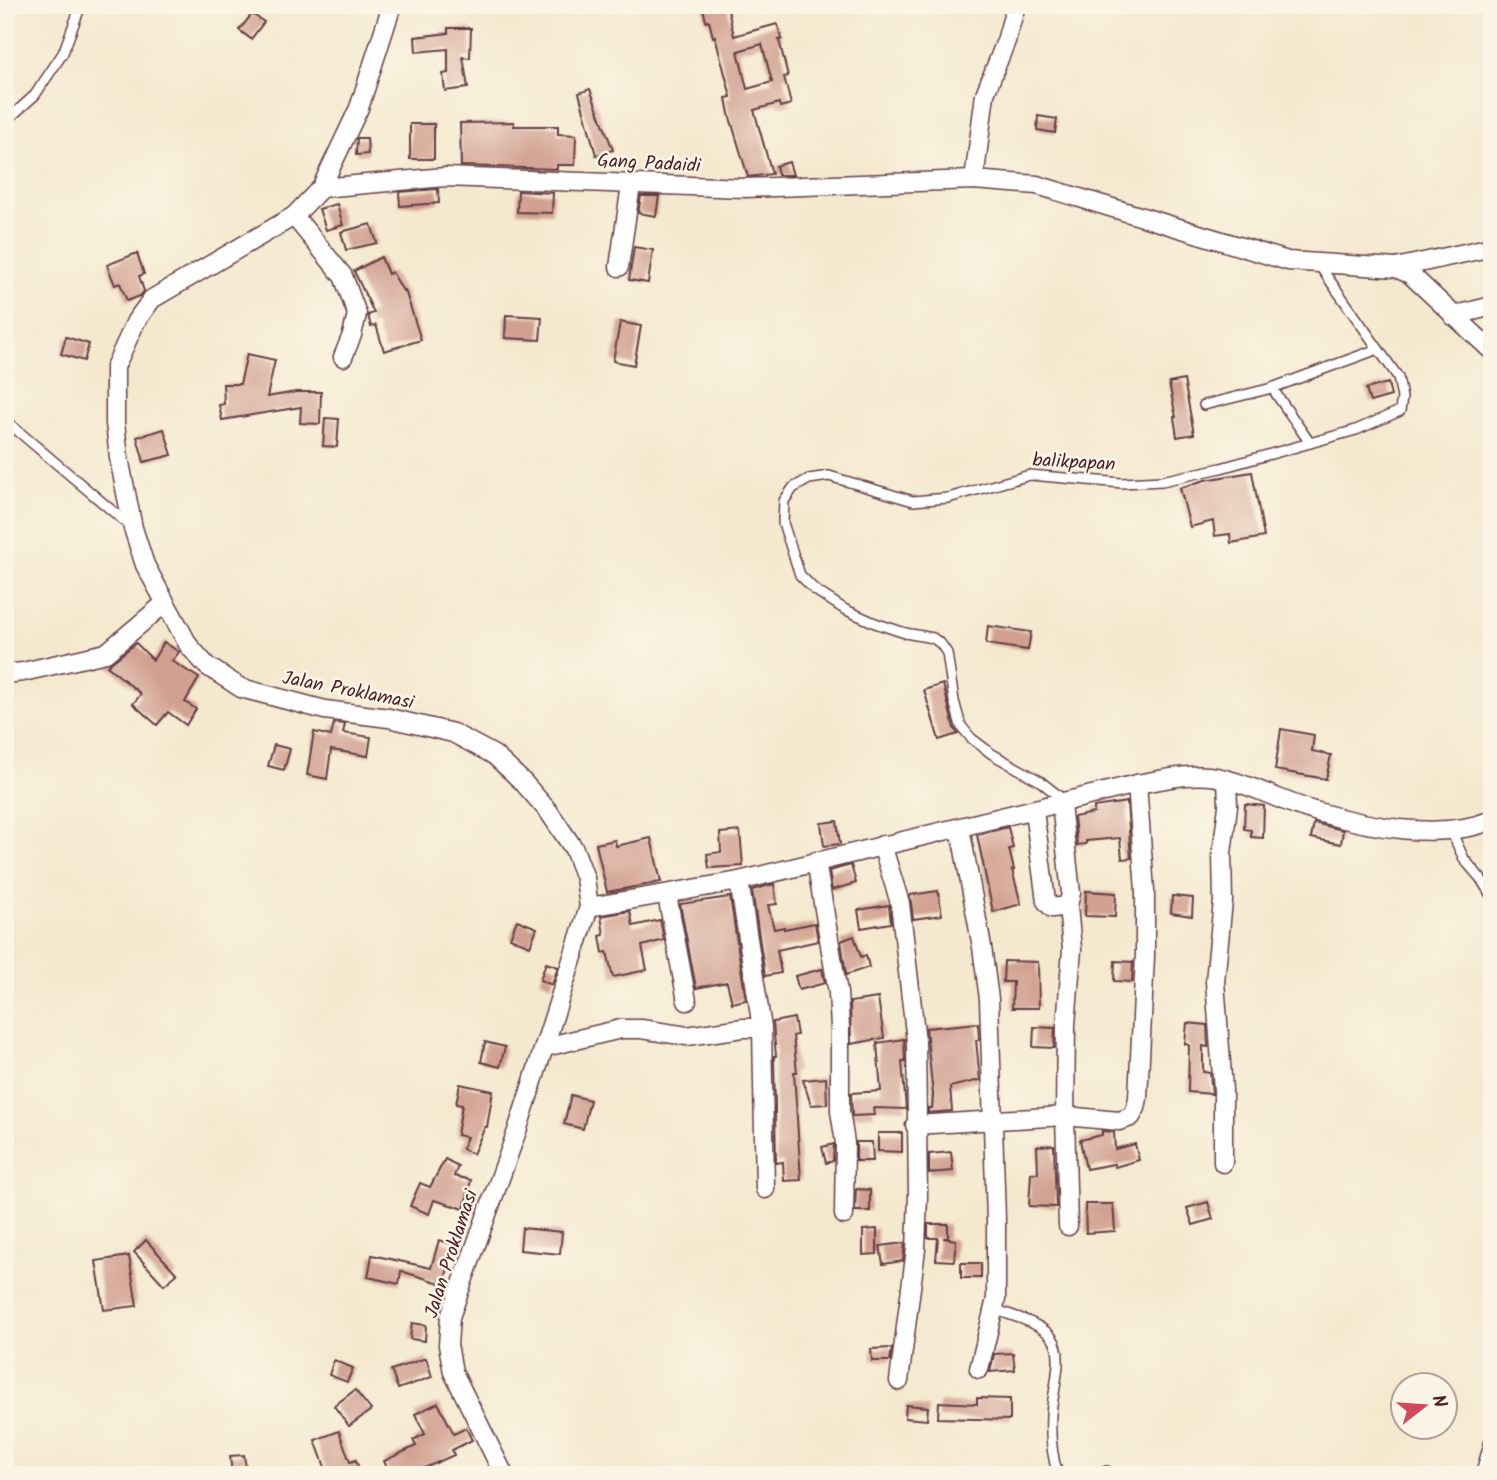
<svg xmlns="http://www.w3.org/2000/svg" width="1497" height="1480" font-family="Kalam,sans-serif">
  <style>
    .building { fill: #d1a091; fill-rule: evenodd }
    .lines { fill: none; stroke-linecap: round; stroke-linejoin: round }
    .service-casing { stroke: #643d44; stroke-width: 12 }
    .minor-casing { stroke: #643d44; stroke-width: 21 }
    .service { stroke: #fff; stroke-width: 9 }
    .minor { stroke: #fff; stroke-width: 18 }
    .labels { text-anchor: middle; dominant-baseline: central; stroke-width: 5; stroke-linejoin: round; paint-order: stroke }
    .street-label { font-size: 19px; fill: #4a1f2b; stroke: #fcf5e5 }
  </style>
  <rect width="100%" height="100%" fill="#fcf5e5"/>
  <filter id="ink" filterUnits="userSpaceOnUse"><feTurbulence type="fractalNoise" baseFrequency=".0143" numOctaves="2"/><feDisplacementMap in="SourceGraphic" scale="14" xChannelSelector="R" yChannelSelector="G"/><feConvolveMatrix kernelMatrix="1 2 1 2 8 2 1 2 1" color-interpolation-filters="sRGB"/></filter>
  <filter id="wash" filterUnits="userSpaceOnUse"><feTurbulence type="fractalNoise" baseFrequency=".00686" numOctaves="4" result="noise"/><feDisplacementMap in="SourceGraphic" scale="28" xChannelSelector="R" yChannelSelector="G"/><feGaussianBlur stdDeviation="1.57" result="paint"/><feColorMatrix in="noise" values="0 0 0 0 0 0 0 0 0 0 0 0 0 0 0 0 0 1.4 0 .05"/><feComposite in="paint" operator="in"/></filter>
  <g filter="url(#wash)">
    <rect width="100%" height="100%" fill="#f4e9cf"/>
    <g id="blocks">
      <g class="building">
        <path d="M711,5H727L734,36L777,24L782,39L779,40L788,76L784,77L791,104L780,107L779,103L754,110L772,174L748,177L729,114L726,98L731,97L715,36L713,37L709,21L706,22L703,7ZM762,44L772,82L747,89L738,51Z"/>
        <path d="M252,14L264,22L251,39L239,30Z"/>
        <path d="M448,28H471L470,58L463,57L468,88L445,91L443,74L448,73V49L416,52L415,37L448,33Z"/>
        <path d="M590,89L613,150L596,155L579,93Z"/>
        <path d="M1038,116L1057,119L1055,133L1037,130Z"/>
        <path d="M514,122V126H558V134L576,135L575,165H557V169L461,166L460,123Z"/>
        <rect x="410" y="124" width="24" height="35"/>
        <path d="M357,138H367L368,154L356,155Z"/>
        <path d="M789,162L793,175H778L776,166Z"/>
        <path d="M438,189L439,203L400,206L399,192Z"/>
        <path d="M518,191L553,193L552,213L517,212Z"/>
        <path d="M641,196H659L656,216L638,213Z"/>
        <path d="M337,204L343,225L326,230L319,209Z"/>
        <path d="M371,224L377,243L346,250L341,232Z"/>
        <path d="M634,247L653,250L648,283L629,280Z"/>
        <path d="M137,253L144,274L139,276L144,291L140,296L127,301L120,283L115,285L107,265Z"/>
        <path d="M381,257L388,274L392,272L403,291L405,290L421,340L384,351L376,325L371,327L368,315L374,313L354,271Z"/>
        <path d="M506,315L542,317L540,340L505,338Z"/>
        <path d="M620,322L641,326L634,365L613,361Z"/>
        <path d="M66,337L89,344L84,361L61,354Z"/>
        <path d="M247,354L275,360L267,397L296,392H321L320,424L300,423L301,407L222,420L219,405L224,404L223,384H240Z"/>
        <path d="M1184,380L1194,434L1177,437L1174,417H1176L1169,383Z"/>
        <path d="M1388,383L1391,396L1370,402L1366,389Z"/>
        <path d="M325,418L339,419L337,447L323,446Z"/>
        <path d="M164,429L172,455L144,462L137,437Z"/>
        <path d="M1252,472L1264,537L1231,543L1230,534L1215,536L1213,521L1190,527L1180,488L1205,480Z"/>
        <path d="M988,626L1031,632L1028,650L986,644Z"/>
        <path d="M164,642L179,652L172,661L199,678L185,702L196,709L186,725L168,712L157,725L133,704L141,694L107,666L136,643L153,660Z"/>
        <path d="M943,684L954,728L958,734L939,740L924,690Z"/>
        <path d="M334,723L345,724L343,733L371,737L368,756L331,750L327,779L307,775L314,732L331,736Z"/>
        <path d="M1281,729L1314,735L1312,751L1331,755L1326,779L1275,770Z"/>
        <path d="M274,745L290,749L284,770L268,766Z"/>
        <path d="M1127,802L1131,858L1122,859L1120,838L1086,841V844L1077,845L1074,817L1094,813V807Z"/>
        <path d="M1245,804L1264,806L1263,838L1251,837V830L1244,829Z"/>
        <path d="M837,821L840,844L824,846L821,823Z"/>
        <path d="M1314,823L1343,830L1341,844L1311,838Z"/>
        <path d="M1008,827L1013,848L1009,849L1014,870H1012L1021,904L993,912L977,835Z"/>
        <path d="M740,831L743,866L709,868L707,854L721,852L720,833Z"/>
        <path d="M651,838L661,882L607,892L596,844L615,840L616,846Z"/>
        <path d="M851,865L856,883L832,890L829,871Z"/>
        <path d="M774,884L777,904L768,905L774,929L784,927V929L815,923L818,941L777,950L781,973L765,976L752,890Z"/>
        <path d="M938,891L942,915L913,919L910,895Z"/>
        <path d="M1086,891L1116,893L1115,917L1085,916Z"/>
        <path d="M1172,896L1193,898L1192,916L1171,913Z"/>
        <path d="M730,897L746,1000L732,1003L727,982L696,988L680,904Z"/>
        <path d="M889,905L891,923L861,928L858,910Z"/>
        <path d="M630,911L633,926L660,920L664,940L642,946L647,970L613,977L607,952L603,953L600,936L604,935L601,916Z"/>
        <path d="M517,920L537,928L530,946L510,938Z"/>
        <path d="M854,936L861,957L866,955L869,967L846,975L841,941Z"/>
        <path d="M1004,961L1038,962L1039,1008H1012L1013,982H1003Z"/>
        <path d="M1115,961L1133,962L1132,982L1114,981Z"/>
        <path d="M546,963L558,967L552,985L540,980Z"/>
        <path d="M822,969L825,983L799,990L795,976Z"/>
        <path d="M878,998L884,1038L851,1044L850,1002Z"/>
        <path d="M794,1018L797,1035L793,1036L797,1072H794L801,1180L784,1181L783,1162L776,1163L774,1056H776L773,1022Z"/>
        <path d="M978,1023L979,1040H976L980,1080L950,1087L952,1111L928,1113V1108H932L933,1095L926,1028Z"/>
        <path d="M1187,1023L1207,1025L1208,1047L1203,1046V1072L1210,1073L1212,1094L1188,1092L1189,1045L1185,1044Z"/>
        <path d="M1034,1027L1055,1028L1054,1048L1033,1047Z"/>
        <path d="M904,1039L905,1061H902L906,1109L873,1108L874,1115L852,1116L851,1093L881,1091L877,1043Z"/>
        <path d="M485,1042L505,1047L500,1067L481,1062Z"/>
        <path d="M826,1078L827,1104L811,1105L803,1080Z"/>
        <path d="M460,1084L493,1091L487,1127H485L473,1154L462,1149L467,1137L457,1135L462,1105L456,1104Z"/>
        <path d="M571,1095L590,1100L583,1129L564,1124Z"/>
        <path d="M1102,1131L1114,1132L1115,1149L1135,1144L1139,1160L1115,1167L1114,1164L1086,1169L1080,1140L1102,1135Z"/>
        <path d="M878,1133H902V1152L878,1151Z"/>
        <path d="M856,1142H872L873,1161H856Z"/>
        <path d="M834,1144L833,1161L826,1163L822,1147Z"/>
        <path d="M1054,1145L1056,1207L1029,1206L1031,1173H1038L1037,1146Z"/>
        <path d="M951,1152L953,1171L929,1173V1154Z"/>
        <path d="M445,1159L458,1166L454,1176L471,1180L464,1209L434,1200L429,1214L410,1206L420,1183L430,1187Z"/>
        <path d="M856,1189L870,1190V1211H855Z"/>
        <path d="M1208,1202L1213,1219L1193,1225L1187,1208Z"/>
        <path d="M1085,1204H1113L1115,1231L1086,1233Z"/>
        <path d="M928,1224H948V1238H943L956,1240L954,1261L936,1260L938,1238H928Z"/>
        <path d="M522,1228L562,1232L560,1254L520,1250Z"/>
        <path d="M877,1229V1254L863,1255V1230Z"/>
        <path d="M146,1240L177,1274L164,1285L134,1252Z"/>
        <path d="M439,1240L456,1245L443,1284L401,1271L399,1284L368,1277L372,1255L431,1268Z"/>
        <path d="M905,1243L903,1261L883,1264L880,1246Z"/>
        <path d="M129,1256L137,1306L104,1310L96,1261Z"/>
        <rect x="961" y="1263" width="20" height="15"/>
        <path d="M412,1323L426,1325L425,1341L410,1339Z"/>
        <path d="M892,1348L890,1361H872L871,1349Z"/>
        <path d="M1013,1353L1015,1370L990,1372L994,1354Z"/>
        <path d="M426,1358L432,1377L398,1389L391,1370Z"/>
        <path d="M334,1360L353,1368L347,1382L329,1375Z"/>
        <path d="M355,1390L371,1410L349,1426L334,1406Z"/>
        <path d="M977,1398L1010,1399V1420L938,1418L939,1402L977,1404Z"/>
        <path d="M438,1403L454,1434L466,1428L472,1440L452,1450L454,1455L420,1470L421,1475H390L384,1461L416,1446L413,1440L425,1434L415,1414Z"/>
        <path d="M906,1405L928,1407L927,1420L905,1418Z"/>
        <path d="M339,1431L350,1462L356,1460L361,1475H328L315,1440Z"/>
        <path d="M244,1455L247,1475H232L230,1456Z"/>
      </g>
    </g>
  </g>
  <g filter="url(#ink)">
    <use href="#blocks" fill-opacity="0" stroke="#643d44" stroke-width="2"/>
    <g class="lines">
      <g class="service-casing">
        <g id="service">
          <path d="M5,122L35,95L63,53L81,5"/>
          <path d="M1272,388L1310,443"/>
          <path d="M1204,405L1272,388L1378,349"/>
          <path d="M5,420L129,525"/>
          <path d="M1065,801L1040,781L992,754L971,738L961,726L954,701L947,653L941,644L933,638L905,633L875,623L844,609L815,590L800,575L783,523L784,501L793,488L809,479L829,476L913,501L948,498L1030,475L1122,483L1162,481L1221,468L1356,430L1400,411L1402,398L1398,377L1319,265"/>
          <path d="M1451,831L1464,859L1481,879L1492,897"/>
          <path d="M994,1309C1011,1316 1041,1322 1053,1339C1065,1356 1052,1394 1051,1415C1050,1434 1052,1456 1058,1475"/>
          <path d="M1096,1475L1107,1471L1116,1475"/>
          <path d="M1480,1475L1492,1434"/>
        </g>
      </g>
      <g class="minor-casing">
        <g id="minor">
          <path d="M392,5L359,108L321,188L294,216L152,299L136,321L115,367V423L119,458L133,528L145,565L189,646L207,666L241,688L325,710L389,718L453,733L494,755L523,782L549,812L574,849L585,878L589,907L517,1131L450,1317L448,1345L453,1372L504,1475"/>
          <path d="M974,180L985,94L1006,41L1016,5"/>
          <path d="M321,188L445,177L745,188L974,180L1037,185L1288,261L1396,268L1410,274L1492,351"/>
          <path d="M294,216L343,276L357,314L352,335L343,357"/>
          <path d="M619,267L631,185"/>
          <path d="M1396,268L1492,247"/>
          <path d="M1453,316L1492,306"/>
          <path d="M5,674L23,672L106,653L165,603"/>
          <path d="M1061,804L1071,893L1068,906L1072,949L1066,1025L1065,1116L1068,1226"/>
          <path d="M1034,811L1046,901L1052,908L1068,906"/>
          <path d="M960,828L982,947L989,999L996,1220V1299L979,1369"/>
          <path d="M882,845L900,903L916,1041L918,1196L916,1249L899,1381"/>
          <path d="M816,861L838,993L840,1027V1111L845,1143L844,1215"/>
          <path d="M739,881L762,1028"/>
          <path d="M667,895L687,1001"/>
          <path d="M589,907L739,881L1137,784C1162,780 1191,772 1217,777C1252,784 1283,803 1318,812C1369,827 1442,841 1492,820"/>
          <path d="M545,1047L621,1029H641L687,1036L743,1028H762L765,1189"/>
          <path d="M915,1125L1065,1116L1119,1121L1131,1117L1136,1108L1138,1098L1145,956V891L1137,784"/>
          <path d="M1223,1163V1090L1215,981L1223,901L1222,853L1228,806L1227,780"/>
        </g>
      </g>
      <use href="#service" class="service"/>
      <use href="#minor" class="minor"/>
    </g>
  </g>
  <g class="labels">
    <g class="street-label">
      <text transform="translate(649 164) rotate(3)">Gang Padaidi</text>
      <text transform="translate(1074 463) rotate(3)">balikpapan</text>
      <text transform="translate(348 691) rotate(11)">Jalan Proklamasi</text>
      <text transform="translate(452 1254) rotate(-72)">Jalan Proklamasi</text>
    </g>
  </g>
  <rect width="1497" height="1480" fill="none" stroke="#fcf5e5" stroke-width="28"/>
  <g transform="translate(1424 1406) rotate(73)"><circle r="33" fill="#fcf5e5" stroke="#b59f9b" stroke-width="2"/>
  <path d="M0-5L12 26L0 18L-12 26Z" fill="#d1495b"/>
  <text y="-10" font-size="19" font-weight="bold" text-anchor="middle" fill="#4a1f2b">N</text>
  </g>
</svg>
